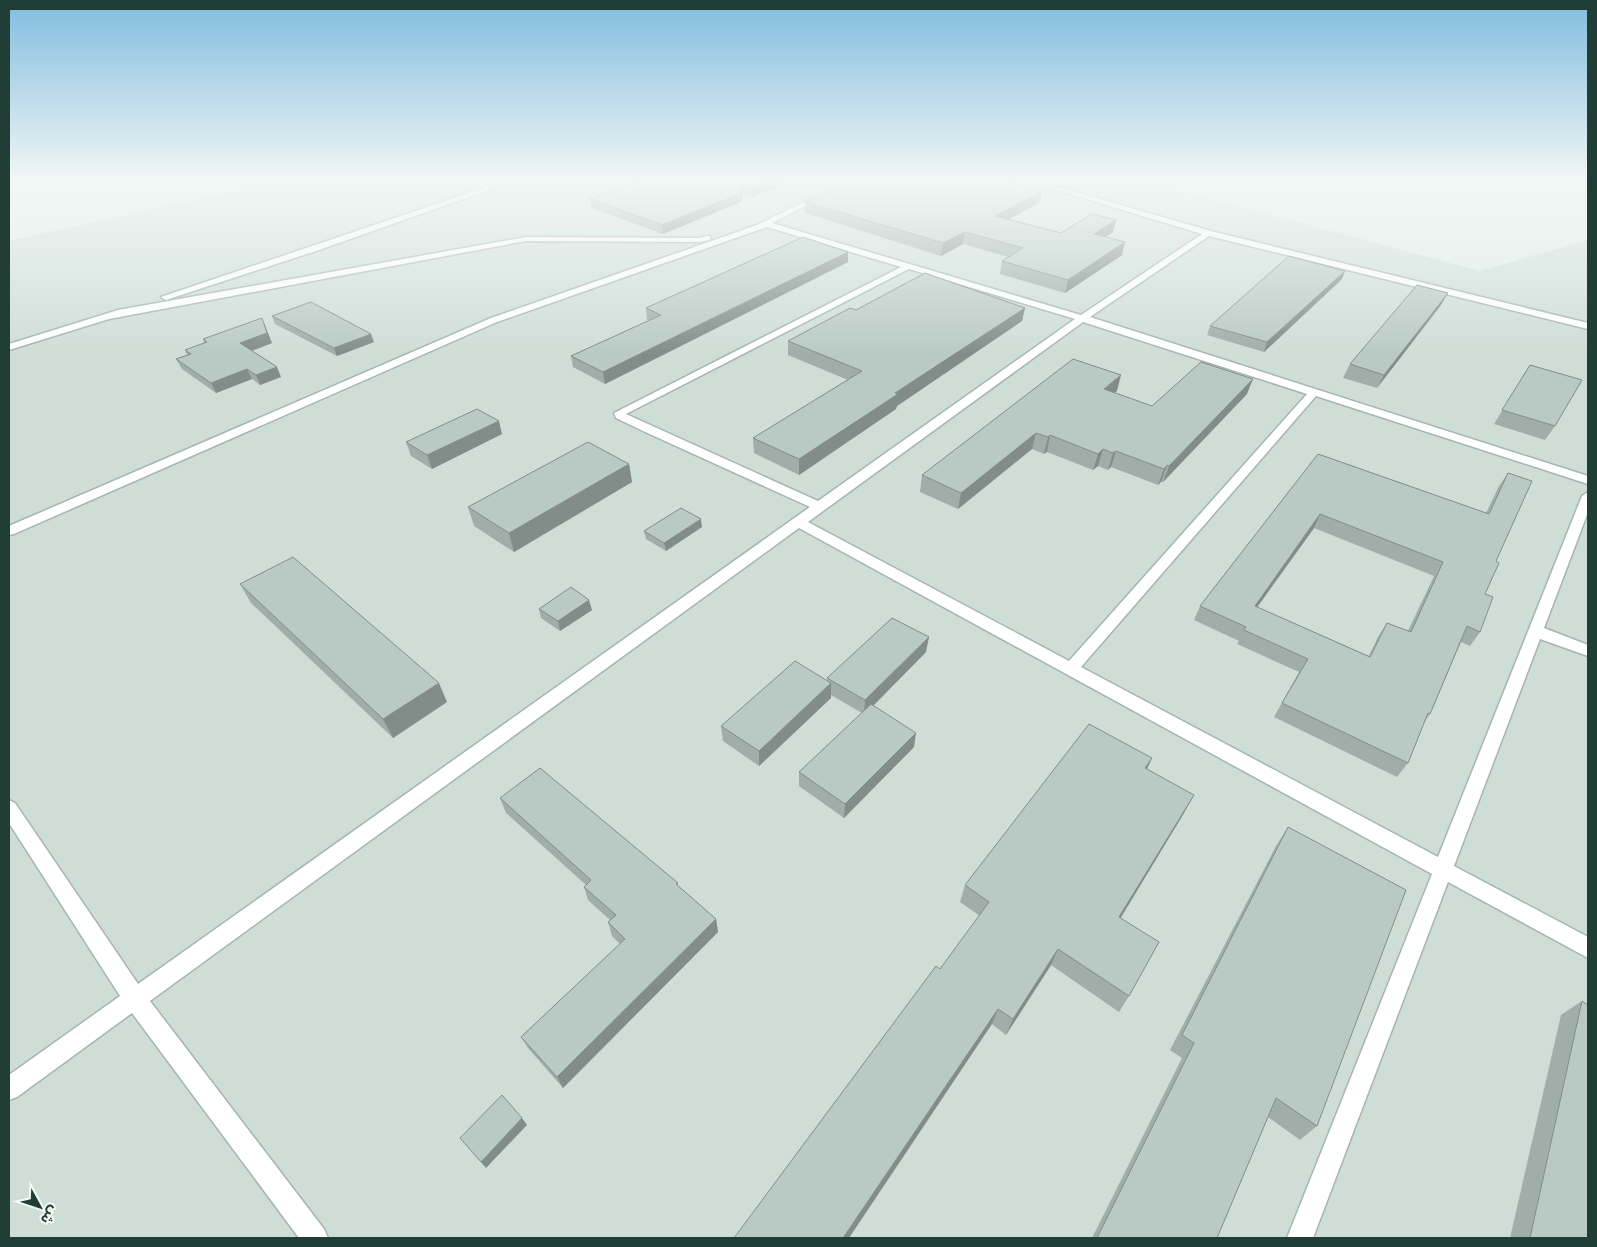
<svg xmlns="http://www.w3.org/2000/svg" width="1597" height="1247" font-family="Jost,'Noto Sans Arabic',sans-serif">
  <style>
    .built { fill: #cfddd7 }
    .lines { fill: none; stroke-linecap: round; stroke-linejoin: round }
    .minor-casing { stroke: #a4b5af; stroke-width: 3 }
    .minor { fill: #fff; fill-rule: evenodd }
    .wall { fill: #9faea9; fill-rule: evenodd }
    .shaded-wall { fill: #828d89 }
    .building { fill: #b9cac4; stroke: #828d89; fill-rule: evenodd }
  </style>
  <rect width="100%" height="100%" fill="#e1ede8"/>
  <path class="built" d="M277,181H1145L1480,271L1588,240V1238H9V241Z"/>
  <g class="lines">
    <g class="minor-casing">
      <g id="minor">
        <path d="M504,181H515L316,251L169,299L166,300L161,297Z"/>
        <path d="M847,181H856L772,223L1081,315L1202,234L1027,181H1038L1211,231L1588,323V329L1209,236L1090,317L1588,476V484L1316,396L1081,667L1438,857L1582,496L1588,492V512L1544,628L1588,645V656L1540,639L1454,866L1588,937V958L1448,882L1313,1238H1287L1432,874L799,528L150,1001L324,1229L328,1238H299L132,1013L17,1097L9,1100V1075L120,996L9,823V800L15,803L138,984L810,507L643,431L616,418L614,413L901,267L767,227L497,322L14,534L9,535V526L491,318L757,225ZM909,269L1075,319L818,501L626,414ZM1083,322L1307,394L1069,661L808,522Z"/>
        <path d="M707,236H710V240L700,242L526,241L109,319L9,350V344L118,310L526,237L700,238Z"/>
      </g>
    </g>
    <use href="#minor" class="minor"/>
  </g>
  <g class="wall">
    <path d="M792,181L752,197L743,195L741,202L663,234L591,208L590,199Z"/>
    <path d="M1042,191L1040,202L1009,219L1061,233L1113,232L1106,237L1122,255L1065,293L1000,274L1002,261L1008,257L963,244L941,256L805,213V202Z"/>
    <path d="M848,262L605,384L573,367L571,356L649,320H647L646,308Z"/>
    <path d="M1342,279L1264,352L1207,335L1210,326Z"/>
    <path d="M1441,305L1377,388L1343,378L1350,364Z"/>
    <path d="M1025,308L1022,321L897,406L896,409L799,475L754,453L753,438L848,380L788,355V341L856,310Z"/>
    <path d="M272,316L374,342L337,356L275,324Z"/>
    <path d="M262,318L272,343L252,351L281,377L260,385L252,379L216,393L182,369L176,359L187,355L185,350L204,343L203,339Z"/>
    <path d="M1530,365L1555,426L1545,440L1494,424Z"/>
    <path d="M1117,391L1114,393L1152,406L1247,394L1163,482H1161L1158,485L1111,467L1108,470L1098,466L1093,470L1047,452L1044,454L1032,449L958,509L920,492L922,475Z"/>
    <path d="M502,434L432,469L411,456L406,442Z"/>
    <path d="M1318,454L1486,513L1499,486L1508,473L1496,561L1485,594L1480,632L1470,646L1461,642L1430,714L1425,721L1408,763L1397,777L1274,717L1299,672L1237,644L1239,641L1194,620L1200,606ZM1314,528L1434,576L1408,631L1387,623L1378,637L1369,656L1257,607Z"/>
    <path d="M629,464L632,482L514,552L474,526L468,507Z"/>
    <path d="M702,527L666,551L646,539L644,531Z"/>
    <path d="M240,584L447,702L393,738L251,603Z"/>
    <path d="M539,609L592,610L560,631L541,618Z"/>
    <path d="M926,652L873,706L914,747L844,818L799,786V772L862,713L831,695V698L759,766L723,741L721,726L827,681V678Z"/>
    <path d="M1147,769L1184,813L1120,918L1129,996L1119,1012L1051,965L1006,1035L992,1024L940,969L980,916L960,902L965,885Z"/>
    <path d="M500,798L678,883V886L716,919L718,932L563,1088L528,1048L521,1037L620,944L612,936L608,922L610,920L588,900L584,887L586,885L506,813Z"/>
    <path d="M1288,827L1317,1126L1300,1140L1268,1117L1217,1238H1092L1182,1058L1170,1050L1276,846Z"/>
    <path d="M1582,1001L1588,1238H1510L1561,1015Z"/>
  </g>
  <g class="shaded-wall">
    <path d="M771,181H792L752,197L751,188Z"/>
    <path d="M743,186V195L741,202L663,234L662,225Z"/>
    <path d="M1042,191L1040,202L994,228L995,216Z"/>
    <path d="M1116,220L1113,232L1091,246L1094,234Z"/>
    <path d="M965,232L963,244L941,256L943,243Z"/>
    <path d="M1125,242L1122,255L1065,293L1068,280Z"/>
    <path d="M848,252V262L605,384L603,372Z"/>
    <path d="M1345,271L1342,279L1264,352L1267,342Z"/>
    <path d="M1448,293L1441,305L1377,388L1384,375Z"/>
    <path d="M1025,308L1022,321L897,406L896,409L799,475V459L895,393Z"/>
    <path d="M262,318L272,343L245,353L240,343Z"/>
    <path d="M371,334L374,342L337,356L334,348Z"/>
    <path d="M277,367L281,377L260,385L256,375Z"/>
    <path d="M247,369L252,379L216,393L211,383Z"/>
    <path d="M1121,375L1117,391L1100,405L1104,389Z"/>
    <path d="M1253,379L1247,394L1163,482L1169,466Z"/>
    <path d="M499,421L502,434L432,469L427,455Z"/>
    <path d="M1036,433L1032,449L958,509L961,493Z"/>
    <path d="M1050,435L1047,452L1044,454L1048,437Z"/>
    <path d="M1103,449L1098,466L1093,470L1098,454Z"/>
    <path d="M1116,451L1111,467L1108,470L1113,453Z"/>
    <path d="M629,464L632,482L514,552L509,533Z"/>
    <path d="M1167,465L1161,482L1158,485L1164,469Z"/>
    <path d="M1320,514L1314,528L1248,620L1255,606Z"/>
    <path d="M701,519L702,527L666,551L664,543Z"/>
    <path d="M589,600L592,610L560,631L558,621Z"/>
    <path d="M929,637L926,652L864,715L865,700Z"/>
    <path d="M439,683L447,702L393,738L383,719Z"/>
    <path d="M831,683V698L759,766V751Z"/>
    <path d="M916,733L914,747L844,818L845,804Z"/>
    <path d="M1152,758L1144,776L1145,768Z"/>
    <path d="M1194,795L1184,813L1111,934L1119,917Z"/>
    <path d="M716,919L718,932L563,1088L557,1077Z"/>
    <path d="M1058,949L1051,965L1006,1035L1013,1019Z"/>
    <path d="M998,1009L992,1024L849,1238H843Z"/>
    <path d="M522,1118L527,1125L486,1168L481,1162Z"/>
  </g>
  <g class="building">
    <path d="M641,181H771L751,188L743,186L741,193L662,225L590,199Z"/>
    <path d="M854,181H1002L1042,191L995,216L1061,233L1092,214L1116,220L1094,234L1125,242L1068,280L1002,261L1023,248L965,232L943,243L805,202Z"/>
    <path d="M803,237L848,252L603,372L571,356L661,315L646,308Z"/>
    <path d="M1289,256L1345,271L1267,342L1210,326Z"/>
    <path d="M925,273L1025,308L895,393L898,394L799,459L753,438L862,371L788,341L850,308L856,310Z"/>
    <path d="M1417,285L1448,293L1384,375L1350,364Z"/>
    <path d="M311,302L371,334L334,348L272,316Z"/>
    <path d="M262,318L267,333L240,343L277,367L256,375L247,369L211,383L176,359L191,354L185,350L207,342L203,339Z"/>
    <path d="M1073,359L1121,375L1104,389L1152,406L1201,362L1253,379L1169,466L1167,465L1164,469L1116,451L1113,453L1103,449L1098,454L1050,435L1048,437L1036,433L961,493L922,475Z"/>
    <path d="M1530,365L1582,380L1555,426L1502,410Z"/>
    <path d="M477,409L499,421L427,455L406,442Z"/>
    <path d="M588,442L629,464L509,533L468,507Z"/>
    <path d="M1318,454L1489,514L1508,473L1532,481L1496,561L1499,563L1485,594L1493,597L1480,632L1467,626L1430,714L1428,713L1408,763L1282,703L1308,659L1244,630L1246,627L1200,606ZM1320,514L1443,562L1411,632L1387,623L1370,657L1255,606Z"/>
    <path d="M681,508L701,519L664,543L644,531Z"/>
    <path d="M293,557L439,683L383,719L240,584Z"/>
    <path d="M571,587L589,600L558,621L539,609Z"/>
    <path d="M892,618L929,637L865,700L827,678Z"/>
    <path d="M795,661L831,683L759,751L721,726Z"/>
    <path d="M871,704L916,733L845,804L799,772Z"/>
    <path d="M1089,724L1152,758L1145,768L1194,795L1119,917L1159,942L1129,996L1058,949L1013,1019L998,1009L843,1238H734L936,966L940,969L989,902L965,885Z"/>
    <path d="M540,768L678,883L676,884L716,919L557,1077L521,1037L625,939L608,922L616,915L584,887L591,880L500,798Z"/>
    <path d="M1288,827L1406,890L1317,1126L1276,1098L1217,1238H1097L1194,1043L1182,1035Z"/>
    <path d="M1582,1001L1588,1005V1238H1530Z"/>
    <path d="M502,1095L522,1118L481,1162L460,1138Z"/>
  </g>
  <linearGradient id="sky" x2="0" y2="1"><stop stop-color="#81bce0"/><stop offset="0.51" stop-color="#f2f7f5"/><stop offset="1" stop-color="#f2f7f5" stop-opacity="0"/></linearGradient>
  <rect width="1597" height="355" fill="url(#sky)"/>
  <rect width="1597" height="1247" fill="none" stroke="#213e36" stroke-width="20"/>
  <g transform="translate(40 1207) rotate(130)" stroke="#f2f9f5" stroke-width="4" paint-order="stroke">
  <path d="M0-4L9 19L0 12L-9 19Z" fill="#213e36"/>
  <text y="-8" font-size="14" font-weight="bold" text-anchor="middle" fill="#213e36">ش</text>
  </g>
</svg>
